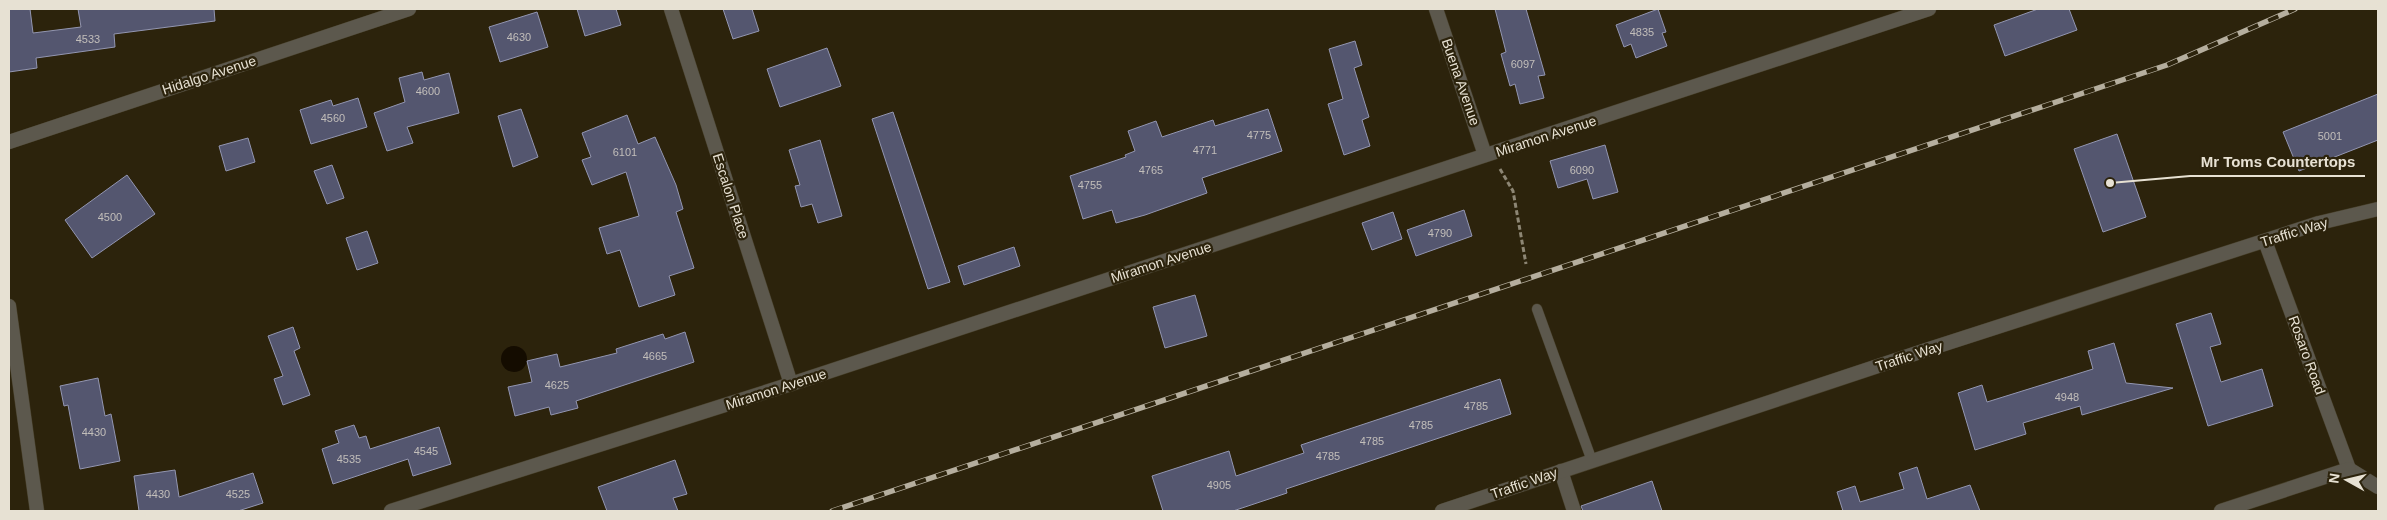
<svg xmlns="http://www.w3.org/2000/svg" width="2387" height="520" font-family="Helvetica,sans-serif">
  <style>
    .water { fill: #140c00 }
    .building { fill: #54566f; stroke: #9396b1 }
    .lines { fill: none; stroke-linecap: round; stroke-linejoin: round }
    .service-casing { stroke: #463e28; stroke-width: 11 }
    .minor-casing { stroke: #463e28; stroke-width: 15 }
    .tertiary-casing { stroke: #463e28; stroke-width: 15 }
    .path { stroke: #8d8674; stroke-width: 3; stroke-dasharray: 5 2.5; stroke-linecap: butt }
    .service { stroke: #5c584d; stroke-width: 10 }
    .minor { stroke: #5c584d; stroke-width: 14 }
    .tertiary { stroke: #5c584d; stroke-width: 14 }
    .rail-casing { stroke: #b5ae9e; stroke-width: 5.5 }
    .rail { stroke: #2c230c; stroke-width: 4; stroke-dasharray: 11; stroke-linecap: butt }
    .labels { text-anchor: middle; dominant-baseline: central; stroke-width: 4.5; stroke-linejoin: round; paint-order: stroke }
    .number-label { font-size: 11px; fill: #c2beba }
    .street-label { font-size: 14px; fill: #e7e1d3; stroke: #2c230c }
    .leader { fill: none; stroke: #e7e1d3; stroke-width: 2 }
    .callout-dot { fill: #e7e1d3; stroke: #2c230c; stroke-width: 2 }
    .callout-label { font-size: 15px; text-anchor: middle; font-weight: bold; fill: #e7e1d3; stroke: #2c230c; stroke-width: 4.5; stroke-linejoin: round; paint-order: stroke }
  </style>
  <rect width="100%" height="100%" fill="#2c230c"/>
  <circle class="water" cx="514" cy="359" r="13"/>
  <g class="building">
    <path d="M9,9H30L33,33L81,27L78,9H214L215,21L114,34L115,47L36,58L37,68L9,72Z"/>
    <path d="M577,9H616L621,25L585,36Z"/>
    <path d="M723,9H752L759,31L733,39Z"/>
    <path d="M1495,9H1526L1545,75L1538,76L1544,98L1520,104L1515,84L1510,86L1501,54L1506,52Z"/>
    <path d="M1658,9L1666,32L1662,33L1667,46L1636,58L1631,44L1624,47L1616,25Z"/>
    <path d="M2038,9H2069L2077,30L2005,56L1994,25Z"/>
    <path d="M537,12L548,47L500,62L489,27Z"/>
    <path d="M1355,41L1362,65L1354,68L1369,117L1362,120L1370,146L1344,155L1328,104L1343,99L1329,49Z"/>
    <path d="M827,48L841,86L780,107L767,69Z"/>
    <path d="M422,72L424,80L449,73L459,113L407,127L413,143L387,151L374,113L405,102L399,78Z"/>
    <path d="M2378,94V140L2299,171L2283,132Z"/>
    <path d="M358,98L367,127L311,144L300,110L331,100L333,106Z"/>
    <path d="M521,109L538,157L513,167L498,116Z"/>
    <path d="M1268,109L1282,151L1202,178L1207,193L1145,215L1116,223L1112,210L1083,219L1070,176L1126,157L1125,155L1135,151L1128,131L1156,121L1162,137L1213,120L1215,126Z"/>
    <path d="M893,112L950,282L928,289L872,119Z"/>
    <path d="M627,115L638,144L655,137L676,185L683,209L676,212L694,268L669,276L675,295L639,307L620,250L607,254L599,228L639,216L626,172L592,185L582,160L591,157L582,133Z"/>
    <path d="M2117,134L2146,217L2103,232L2074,149Z"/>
    <path d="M248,138L255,162L226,171L219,146Z"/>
    <path d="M820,140L842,216L818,223L812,204L801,207L795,186L800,185L789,150Z"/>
    <path d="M1605,145L1618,192L1593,199L1587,179L1558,188L1550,161Z"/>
    <path d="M332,165L344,198L327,204L314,171Z"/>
    <path d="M127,175L155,214L92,258L65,220Z"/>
    <path d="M1464,210L1472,236L1416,256L1407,230Z"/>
    <path d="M1393,212L1402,239L1372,250L1362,223Z"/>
    <path d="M367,231L378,263L357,270L346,238Z"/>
    <path d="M1014,247L1020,266L964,285L958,266Z"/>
    <path d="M1195,295L1207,336L1165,348L1153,307Z"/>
    <path d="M2211,313L2221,344L2210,347L2221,382L2262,369L2273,406L2208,426L2176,324Z"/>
    <path d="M293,327L300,348L294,351L310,395L283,405L274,379L283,376L268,336Z"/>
    <path d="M685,332L694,362L576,401L578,408L551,415L549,407L515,416L508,387L532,382L527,361L557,354L560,367L617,353L616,349L663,334L665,339Z"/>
    <path d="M2114,343L2126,383L2173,388L2082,415L2080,406L2023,423L2026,434L1975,450L1958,393L1982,385L1987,402L2093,369L2088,351Z"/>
    <path d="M98,378L105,416L111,414L120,461L80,469L68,405L64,406L60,386Z"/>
    <path d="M1500,379L1511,414L1286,489L1287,493L1233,511H1163L1152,476L1229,451L1236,476L1304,453L1301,445Z"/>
    <path d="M354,425L359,438L366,436L370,449L439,427L451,464L413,476L408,459L333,484L322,449L339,443L335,431Z"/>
    <path d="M675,460L687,494L673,498L678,511H607L598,487Z"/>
    <path d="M1917,467L1927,499L1970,485L1980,511H1843L1837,492L1855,486L1860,502L1904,489L1899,473Z"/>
    <path d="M175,470L179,497L253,473L263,503L238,511H139L134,476Z"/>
    <path d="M1652,481L1662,511H1583L1581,506Z"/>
  </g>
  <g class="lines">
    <g class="service-casing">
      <path id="service" d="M1537,309L1592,461"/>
    </g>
    <g class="minor-casing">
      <g id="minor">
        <path d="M671,9L791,384"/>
        <path d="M1436,9L1485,155"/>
        <path d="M9,142L409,9"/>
        <path d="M2265,241L2349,469"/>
        <path d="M9,306L37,511"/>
        <path d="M2349,469L2378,487"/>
        <path d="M1561,471L1574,511"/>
        <path d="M391,511L791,384L1929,9"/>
        <path d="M2221,511L2349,469"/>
      </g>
    </g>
    <g class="tertiary-casing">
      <path id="tertiary" d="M1442,511L1926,350L2319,223L2378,209"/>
    </g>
    <path class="path" d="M1500,169L1513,191L1526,264"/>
    <use href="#service" class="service"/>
    <use href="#minor" class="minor"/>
    <use href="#tertiary" class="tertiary"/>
    <g class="rail-casing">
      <path id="rail" d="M832,511L2167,65L2295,9"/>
    </g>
    <use href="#rail" class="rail"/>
  </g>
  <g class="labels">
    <g class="number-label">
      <text x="1642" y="32">4835</text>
      <text x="519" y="37">4630</text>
      <text x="88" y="39">4533</text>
      <text x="1523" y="64">6097</text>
      <text x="428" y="91">4600</text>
      <text x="333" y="118">4560</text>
      <text x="1259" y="135">4775</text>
      <text x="2330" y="136">5001</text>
      <text x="1205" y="150">4771</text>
      <text x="625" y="152">6101</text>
      <text x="1151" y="170">4765</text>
      <text x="1582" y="170">6090</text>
      <text x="1090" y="185">4755</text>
      <text x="110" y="217">4500</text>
      <text x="1440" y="233">4790</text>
      <text x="655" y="356">4665</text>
      <text x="557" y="385">4625</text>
      <text x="2067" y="397">4948</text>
      <text x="1476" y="406">4785</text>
      <text x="1421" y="425">4785</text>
      <text x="94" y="432">4430</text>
      <text x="1372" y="441">4785</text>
      <text x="426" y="451">4545</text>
      <text x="1328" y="456">4785</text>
      <text x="349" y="459">4535</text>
      <text x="1219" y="485">4905</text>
      <text x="158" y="494">4430</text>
      <text x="238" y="494">4525</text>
    </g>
    <g class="street-label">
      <text transform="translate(209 75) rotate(-18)">Hidalgo Avenue</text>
      <text transform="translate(1461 82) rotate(71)">Buena Avenue</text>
      <text transform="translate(1546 136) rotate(-18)">Miramon Avenue</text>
      <text transform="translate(731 196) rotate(72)">Escalon Place</text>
      <text transform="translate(2294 232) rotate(-17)">Traffic Way</text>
      <text transform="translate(1161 262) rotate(-18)">Miramon Avenue</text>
      <text transform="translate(2307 355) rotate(70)">Rosaro Road</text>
      <text transform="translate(1909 356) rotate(-18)">Traffic Way</text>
      <text transform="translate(776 389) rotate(-18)">Miramon Avenue</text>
      <text transform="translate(1524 483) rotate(-19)">Traffic Way</text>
    </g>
  </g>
  <path class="leader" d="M2110 183L2190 176H2365"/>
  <circle class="callout-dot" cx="2110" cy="183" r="5"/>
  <g class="callout-label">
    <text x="2278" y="167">Mr Toms Countertops</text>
  </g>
  <rect width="2387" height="520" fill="none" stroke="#e7e1d3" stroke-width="20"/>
  <g transform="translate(2347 480) rotate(278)" stroke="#2c230c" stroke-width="4" paint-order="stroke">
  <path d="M0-4L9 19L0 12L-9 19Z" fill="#e7e1d3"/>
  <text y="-8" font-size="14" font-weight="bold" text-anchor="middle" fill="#e7e1d3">N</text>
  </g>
</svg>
